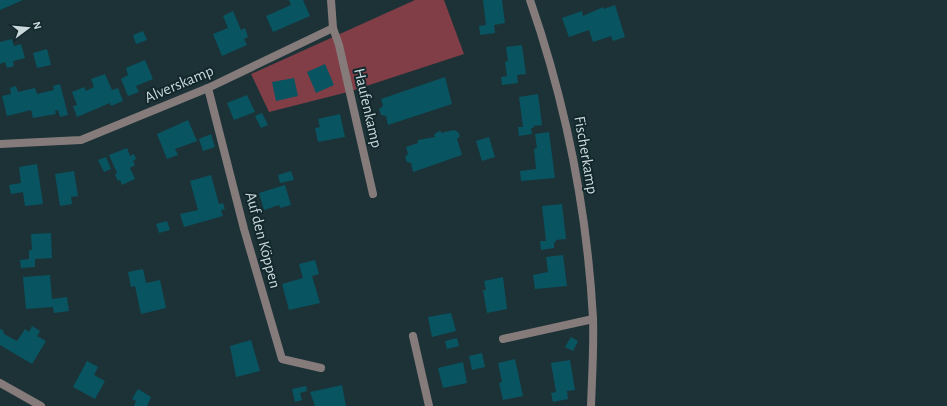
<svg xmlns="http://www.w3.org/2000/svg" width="947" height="406" font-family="'Alegreya Sans',sans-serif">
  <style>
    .green { fill: #813e46 }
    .building { fill: #095461 }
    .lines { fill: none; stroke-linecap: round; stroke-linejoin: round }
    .minor { stroke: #857b7b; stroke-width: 8 }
    .tertiary { stroke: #857b7b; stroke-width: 8 }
    .labels { text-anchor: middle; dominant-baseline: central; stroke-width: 4; stroke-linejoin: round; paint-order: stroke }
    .street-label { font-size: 16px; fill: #cbd8db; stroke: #12282c }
  </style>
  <rect width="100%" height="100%" fill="#1c3237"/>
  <path class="green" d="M415,0H444L464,54L348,92L269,112L251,74Z"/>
  <g class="building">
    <path d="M0,0H23L0,10Z"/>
    <path d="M289,0H303L310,16L273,32L266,16L291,5Z"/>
    <path d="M483,0H502L505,23L494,25L495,33L480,35L479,26L486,25Z"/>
    <path d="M615,5L625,37L613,41L611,36L593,42L589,30L569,37L562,18L582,11L583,16L603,7L604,9Z"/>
    <path d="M233,11L241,30L245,28L248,37L244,39L247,45L222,56L213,34L228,28L223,16Z"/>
    <path d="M143,31L147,40L136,44L133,35Z"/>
    <path d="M12,39L14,46L21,44L25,58L13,61L14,66L7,68L5,62L0,64V42Z"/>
    <path d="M522,45L526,74L517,75L518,83L502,85L501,77L507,76L505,62L508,61L506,47Z"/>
    <path d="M47,49L51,65L37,68L33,53Z"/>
    <path d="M145,60L153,79L136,86L139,92L128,96L121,79L128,75L126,68Z"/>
    <path d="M325,64L334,85L316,93L307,72Z"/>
    <path d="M105,74L112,90L118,88L123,101L111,106L110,103L77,117L73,106L77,105L72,92L84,87L86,91L94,87L91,79Z"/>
    <path d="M445,77L452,104L388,125L386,116L381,115L379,109L383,106L381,99Z"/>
    <path d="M294,78L298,96L276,101L272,82Z"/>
    <path d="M60,84L68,115L60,117L58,110L55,111L56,114L33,118L31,110L7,116L2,96L11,94L10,88L16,86L18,92L35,88L37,94L54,90L53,86Z"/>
    <path d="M538,94L542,125L533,126L534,128H531L532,134L519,136L518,127H523L519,97Z"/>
    <path d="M247,95L255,112L234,120L227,103Z"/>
    <path d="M262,113L268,125L261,128L255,116Z"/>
    <path d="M340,114L345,137L318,142L315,128L320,127L318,119Z"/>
    <path d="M188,120L197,141L175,149L178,155L167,159L157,134Z"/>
    <path d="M454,130L458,132L460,136L457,139L462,155L413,172L411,163L407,162L405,157L408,154L406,147L418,143V140L435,137L434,135L437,132L441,131V133Z"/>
    <path d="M549,132L555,178L521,181L520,171L536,169L534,149L537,148L535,134Z"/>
    <path d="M211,134L215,147L203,151L199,139Z"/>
    <path d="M489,137L495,157L482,161L476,141Z"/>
    <path d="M127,148L130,156L134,154L136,159L133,161L135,165L130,168L135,179L122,185L120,180L118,181L115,175L117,173L109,155Z"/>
    <path d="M106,157L111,169L104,172L98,160Z"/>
    <path d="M37,164L43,204L25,206L23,192L11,194L9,185L21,183L19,167Z"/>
    <path d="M74,171L78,196L71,197L72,204L60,206L55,174Z"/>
    <path d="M291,171L294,180L280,183L278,175Z"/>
    <path d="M211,175L219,204L223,203L225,209L221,210L223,216L184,227L180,214L198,210L190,181Z"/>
    <path d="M285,185L291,205L280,208L279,205L264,210L259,193Z"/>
    <path d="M562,204L566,239L556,240V242H554V248L541,250L540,241H546L542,206Z"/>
    <path d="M167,221L170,230L159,233L156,224Z"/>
    <path d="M51,233L52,258L35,259V267L21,268L20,260L29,259V250H32L31,234Z"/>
    <path d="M563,255L567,286L535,289L533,275L548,272L546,257Z"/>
    <path d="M315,260L319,274L312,276L320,303L289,310L282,284L303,278L299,264Z"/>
    <path d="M143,269L146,283L160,280L166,308L141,314L135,286L131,287L128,272Z"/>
    <path d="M50,275L52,299L67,297L69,311L54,313L53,307L26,309L23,277Z"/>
    <path d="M503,277L507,309L487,313L483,290H486L484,281Z"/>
    <path d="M451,313L456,331L432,337L428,317Z"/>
    <path d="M32,326L40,331L37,336L46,341L32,364L0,345V329L3,330L4,334L17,341L25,329L29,332Z"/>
    <path d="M571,337L578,341L573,351L565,347Z"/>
    <path d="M457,338L459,346L447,349L445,341Z"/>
    <path d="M251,340L260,371L236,377L230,346Z"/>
    <path d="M482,353L485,367L472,370L469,356Z"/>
    <path d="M515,359L523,396L503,400L499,383L502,382L498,363Z"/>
    <path d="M570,360L575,390L567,391L568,399L553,402L551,393L556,392L551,363Z"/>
    <path d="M87,361L98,367L94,375L105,381L95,399L73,387Z"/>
    <path d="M463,362L467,383L443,388L438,368Z"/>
    <path d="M342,385L346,406H315L310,392Z"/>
    <path d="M306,386L307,391L300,393L302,400L295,402L292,389Z"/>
    <path d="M138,389L151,397L147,406H134L136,401L132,399Z"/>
  </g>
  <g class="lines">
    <g class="minor">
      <path d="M530,0C566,104 587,208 593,318C594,347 592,377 591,406"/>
      <path d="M333,28L339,45L373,194"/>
      <path d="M208,88L244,229L282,359L321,368"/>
      <path d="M0,144L81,140L208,88L333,28L331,0"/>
      <path d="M413,336L429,406"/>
      <path d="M503,339L593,319"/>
    </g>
    <path class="tertiary" d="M0,383L41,406"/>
  </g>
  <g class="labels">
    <g class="street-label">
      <text transform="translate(179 84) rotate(-23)">Alverskamp</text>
      <text transform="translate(368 108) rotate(77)">Haufenkamp</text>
      <text transform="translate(586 155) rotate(80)">Fischerkamp</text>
      <text transform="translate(263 240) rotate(75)">Auf den Köppen</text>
    </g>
  </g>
  <g transform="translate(28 28) rotate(74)" stroke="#12282c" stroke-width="3" paint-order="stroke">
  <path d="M0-3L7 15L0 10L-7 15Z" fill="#cbd8db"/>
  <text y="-6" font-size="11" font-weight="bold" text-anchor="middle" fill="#cbd8db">N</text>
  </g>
</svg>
